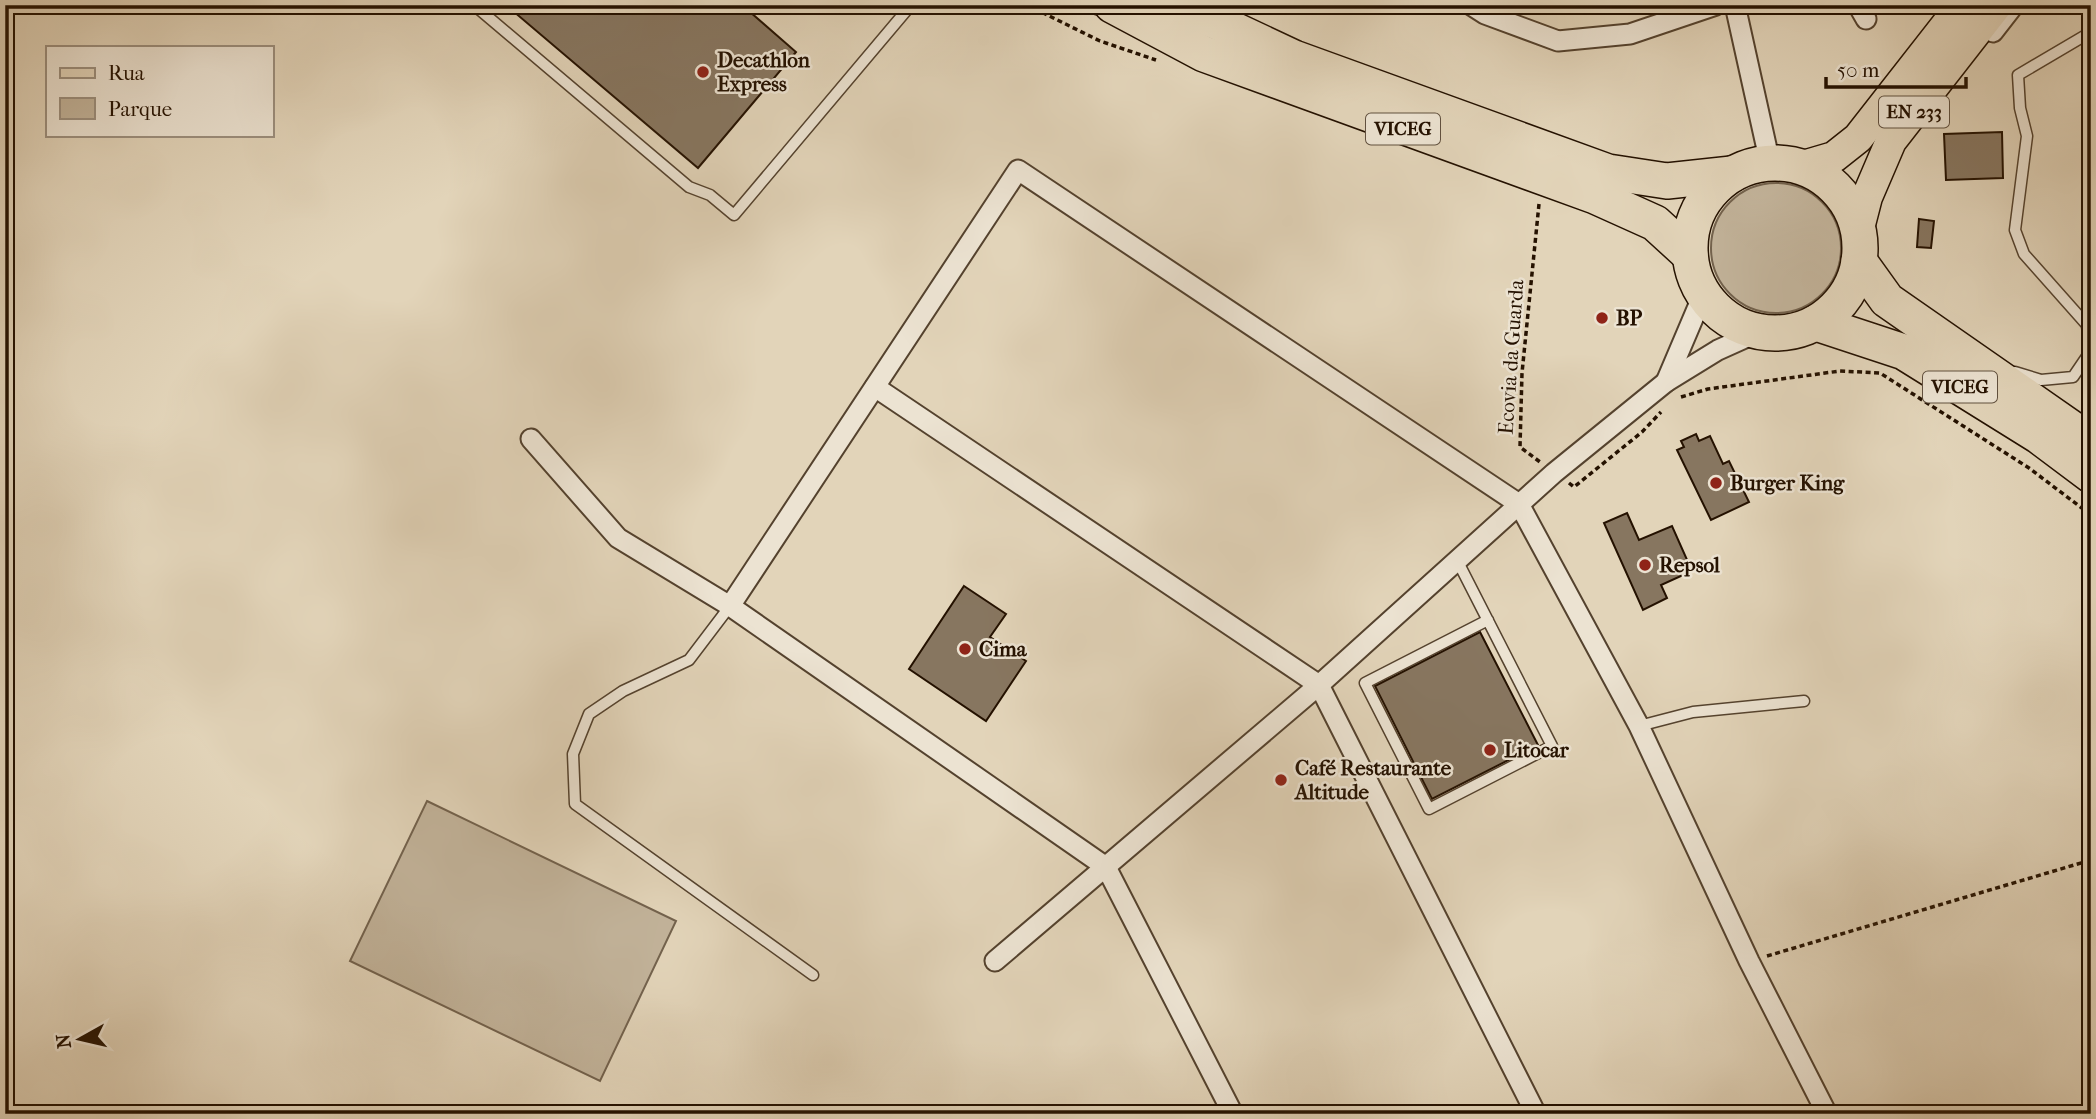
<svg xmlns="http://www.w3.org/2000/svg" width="2096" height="1119" font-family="'IM FELL French Canon',serif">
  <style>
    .green { fill: #c2b39a; stroke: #73624d; stroke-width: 2 }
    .building { fill: #877660; stroke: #241100; stroke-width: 2 }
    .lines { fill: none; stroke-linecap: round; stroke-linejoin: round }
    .lane-casing { stroke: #54422e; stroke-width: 13 }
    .street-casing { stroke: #54422e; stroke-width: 23 }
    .primary-casing { stroke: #241100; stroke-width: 33 }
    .highway-casing { stroke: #241100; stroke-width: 38 }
    .path { stroke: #241100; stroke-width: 3.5; stroke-dasharray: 5 3.5; stroke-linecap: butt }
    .lane { stroke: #ece3d2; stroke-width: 10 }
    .street { stroke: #ece3d2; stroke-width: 19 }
    .primary { stroke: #e2d4b9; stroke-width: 30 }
    .highway { stroke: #e2d4b9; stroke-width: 35 }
    .poi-dot { fill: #8f2418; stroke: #ece3d2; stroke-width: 2.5 }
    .labels { text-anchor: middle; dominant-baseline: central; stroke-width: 5; stroke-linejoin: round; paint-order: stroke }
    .shield { fill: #ece3d2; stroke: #60503f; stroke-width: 2 }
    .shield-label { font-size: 19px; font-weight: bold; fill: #241100 }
    .poi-label { font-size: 21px; font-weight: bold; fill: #241100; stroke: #ece3d2; text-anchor: start }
    .street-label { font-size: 21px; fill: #241100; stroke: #ece3d2 }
  </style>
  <rect width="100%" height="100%" fill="#e2d4b9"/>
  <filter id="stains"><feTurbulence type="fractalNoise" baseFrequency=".00286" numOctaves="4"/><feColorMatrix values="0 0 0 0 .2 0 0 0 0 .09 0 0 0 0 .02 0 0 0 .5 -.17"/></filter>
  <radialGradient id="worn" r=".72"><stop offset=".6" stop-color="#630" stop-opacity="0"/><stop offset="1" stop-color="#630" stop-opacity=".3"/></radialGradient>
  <g class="green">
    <circle cx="1776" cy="248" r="65"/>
    <path d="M427,801L676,921L600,1081L350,961Z"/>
  </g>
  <g class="building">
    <path d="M506,5H742L796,52L698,168Z"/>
    <path d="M2002,132L2003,178L1946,180L1944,134Z"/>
    <path d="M1919,219L1934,221L1931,248L1917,247Z"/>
    <path d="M1696,434L1699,441L1710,436L1723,464L1729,461L1749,502L1711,520L1677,450L1684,447L1681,441Z"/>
    <path d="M1627,513L1639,540L1672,526L1692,571L1661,585L1667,598L1643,610L1604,523Z"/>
    <path d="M964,586L1006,614L990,637L1026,661L986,721L909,669Z"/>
    <path d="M1480,632L1538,745L1432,799L1375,686Z"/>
  </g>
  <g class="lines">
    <g class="lane-casing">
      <g id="lane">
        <path d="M474,5L689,187L710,195L734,215L911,5"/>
        <path d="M1085,5L1108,13"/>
        <path d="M2015,372L2041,380L2073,377L2090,352L2087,325L2024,254L2015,230L2027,136L2020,108L2018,75L2091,32"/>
        <path d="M1457,560L1552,746L1429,809L1365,683L1488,620"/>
        <path d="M730,606L689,660L623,691L589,714L573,754L575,804L813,975"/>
        <path d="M1639,726L1693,712L1804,701"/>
      </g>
    </g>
    <g class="street-casing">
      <g id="street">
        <path d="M1471,5L1485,14L1558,41L1630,34L1716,5"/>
        <path d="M1735,5L1770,163"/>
        <path d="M1858,5L1866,19"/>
        <path d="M1993,32L2014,5"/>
        <path d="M1666,382L1703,295"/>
        <path d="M875,387L1319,685L1536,1114"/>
        <path d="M531,439L618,538L730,606"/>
        <path d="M995,961L1319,685L1554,473L1666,382L1718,350L1758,332"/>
        <path d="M1233,1114L1106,867L730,606L1018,170L1519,504L1639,726L1749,961L1827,1114"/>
      </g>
    </g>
    <g class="primary-casing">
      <g id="primary">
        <path d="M1800,167L1834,157L1858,138L1962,5"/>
        <path d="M1858,232L1867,197L1891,141L1997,5"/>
      </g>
    </g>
    <g class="highway-casing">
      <g id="highway">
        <path d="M1112,5L1204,54L1595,196L1655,223L1690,255"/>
        <path d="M1181,5L1294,58L1608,172L1667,181L1732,174"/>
        <circle cx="1775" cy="248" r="85"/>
        <path d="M1859,261L1887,300L2091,442"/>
        <path d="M1816,323L1904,352L2039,436L2091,475"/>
      </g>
    </g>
    <g class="path">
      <path d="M1027,5L1100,41L1156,60"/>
      <path d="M1539,204L1522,373L1520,447L1540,462"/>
      <path d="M1681,397L1708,389L1840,371L1880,373L2029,468L2091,515"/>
      <path d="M1569,483L1574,487L1642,432L1661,412"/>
      <path d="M1767,956L2091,860"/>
    </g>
    <use href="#lane" class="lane"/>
    <use href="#street" class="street"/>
    <use href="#primary" class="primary"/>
    <use href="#highway" class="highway"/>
  </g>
  <g class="poi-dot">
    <circle cx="703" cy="72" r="7"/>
    <circle cx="1602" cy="318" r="7"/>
    <circle cx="1716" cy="483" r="7"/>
    <circle cx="1645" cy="565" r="7"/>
    <circle cx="965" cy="649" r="7"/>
    <circle cx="1490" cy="750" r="7"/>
    <circle cx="1281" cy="780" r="7"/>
  </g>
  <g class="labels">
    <g class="shield">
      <rect x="1879" y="96.5" width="70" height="31" rx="5"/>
      <rect x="1366" y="113.5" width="74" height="31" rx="5"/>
      <rect x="1923" y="371.5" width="74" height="31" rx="5"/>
    </g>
    <g class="shield-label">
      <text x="1914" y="112">EN 233</text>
      <text x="1403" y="129">VICEG</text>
      <text x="1960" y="387">VICEG</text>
    </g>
    <g class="poi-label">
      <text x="717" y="60">Decathlon<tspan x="717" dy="24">Express</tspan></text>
      <text x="1616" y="318">BP</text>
      <text x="1730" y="483">Burger King</text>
      <text x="1659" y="565">Repsol</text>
      <text x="979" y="649">Cima</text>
      <text x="1504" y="750">Litocar</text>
      <text x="1295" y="768">Café Restaurante<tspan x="1295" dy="24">Altitude</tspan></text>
    </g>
    <g class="street-label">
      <text transform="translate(1511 357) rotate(-86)">Ecovia da Guarda</text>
    </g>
  </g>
  <rect width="2096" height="1119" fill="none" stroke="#e2d4b9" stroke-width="28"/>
  <rect x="7" y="7" width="2082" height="1105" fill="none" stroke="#241100" stroke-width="3.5"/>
  <rect x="14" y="14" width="2068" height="1091" fill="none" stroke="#241100" stroke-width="2"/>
  <rect x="46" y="46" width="228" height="91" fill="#ece3d2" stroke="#9c8f7e" stroke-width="2"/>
  <rect x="60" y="68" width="35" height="10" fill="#e2d4b9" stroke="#9c8f7e" stroke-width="2"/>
  <text x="108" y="80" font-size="21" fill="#241100">Rua</text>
  <rect x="60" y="98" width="35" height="21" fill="#c2b39a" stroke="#9c8f7e" stroke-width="2"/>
  <text x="108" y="116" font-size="21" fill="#241100">Parque</text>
  <g transform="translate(80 1039) rotate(262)" stroke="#ece3d2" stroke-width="5" paint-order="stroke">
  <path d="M0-5L12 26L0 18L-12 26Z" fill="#241100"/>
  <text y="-10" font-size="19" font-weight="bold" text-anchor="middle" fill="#241100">N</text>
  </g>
  <path d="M1826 77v10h140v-10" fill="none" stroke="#241100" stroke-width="3.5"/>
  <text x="1837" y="77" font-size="21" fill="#241100" stroke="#ece3d2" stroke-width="5" paint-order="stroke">50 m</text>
  <rect width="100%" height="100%" filter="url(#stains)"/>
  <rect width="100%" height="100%" fill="url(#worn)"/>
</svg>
